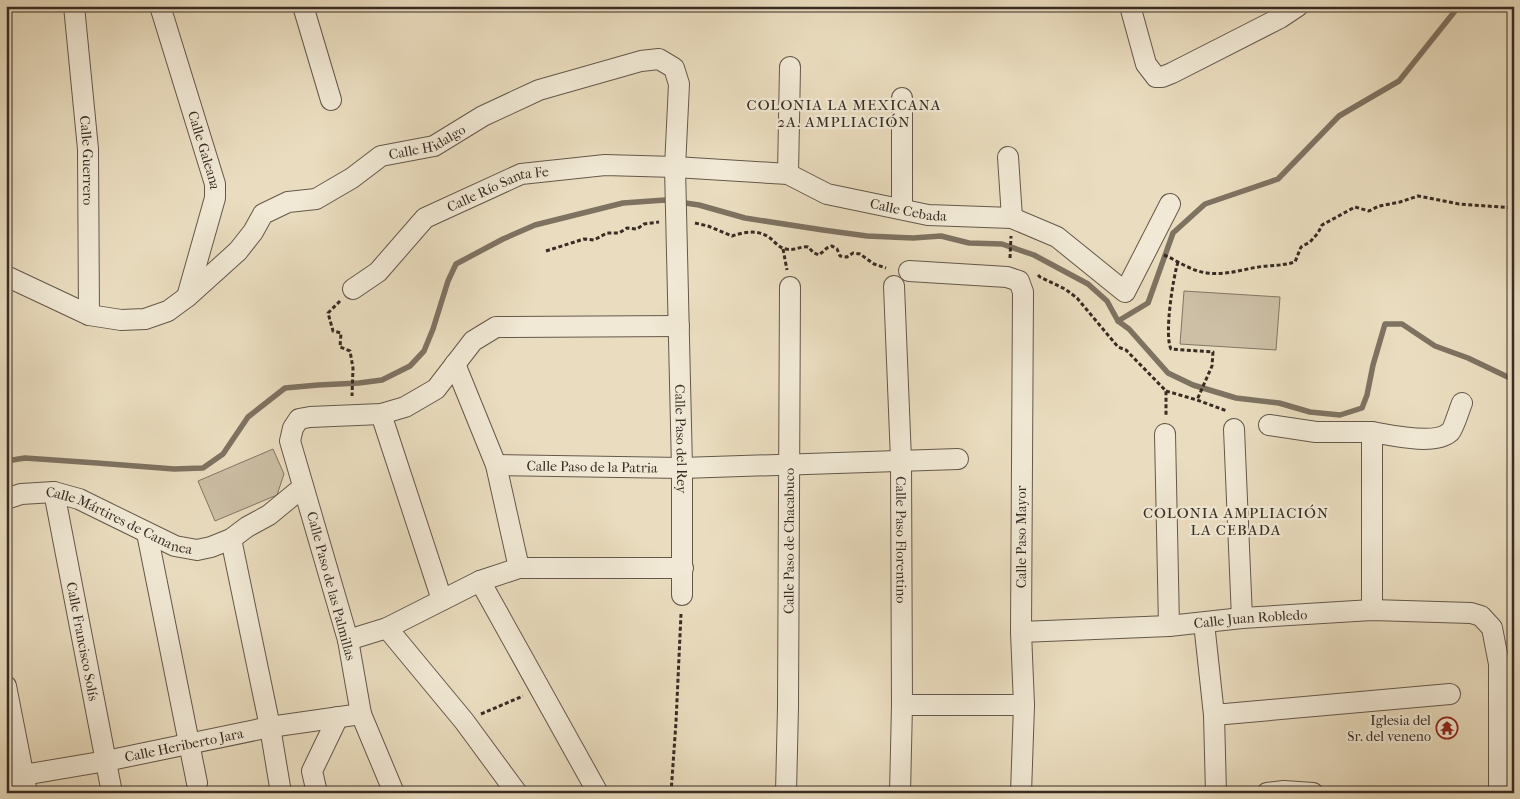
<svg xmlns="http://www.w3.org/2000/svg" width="1520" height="799" font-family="'IM FELL French Canon',serif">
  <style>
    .green { fill: #ccbfa5; stroke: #827664 }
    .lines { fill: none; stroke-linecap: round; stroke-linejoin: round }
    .stream { stroke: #7e7261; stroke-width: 5.5 }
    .minor-casing { stroke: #64584b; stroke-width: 22 }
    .path { stroke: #382c24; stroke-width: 3; stroke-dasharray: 4 2.5; stroke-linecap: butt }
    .minor { stroke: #f1e9d5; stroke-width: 20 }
    .labels { text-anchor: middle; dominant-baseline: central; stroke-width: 4.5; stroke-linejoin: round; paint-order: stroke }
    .street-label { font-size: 14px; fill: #382c24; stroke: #f1e9d5 }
    .poi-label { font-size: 14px; fill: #382c24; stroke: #f1e9d5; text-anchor: end }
    .neighbourhood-label { font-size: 15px; letter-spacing: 1px; fill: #382c24; stroke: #f1e9d5 }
  </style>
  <rect width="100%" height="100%" fill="#eaddbf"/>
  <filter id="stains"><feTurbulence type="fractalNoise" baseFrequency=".004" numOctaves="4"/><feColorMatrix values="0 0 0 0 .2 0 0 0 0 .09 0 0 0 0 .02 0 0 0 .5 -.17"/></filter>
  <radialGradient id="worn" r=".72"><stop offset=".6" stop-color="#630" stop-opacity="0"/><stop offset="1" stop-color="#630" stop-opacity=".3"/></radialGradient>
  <g class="green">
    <path d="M1184,291L1280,297L1276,350L1180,344Z"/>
    <path d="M273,449L284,474L277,495L215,521L198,481Z"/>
  </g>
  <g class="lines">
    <g class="stream">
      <path d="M1118,321L1148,303L1173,233L1205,204L1278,179L1339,116L1399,81L1455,11L1457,6"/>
      <path d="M6,461L25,458L97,463L174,469L203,468L223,454L248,417L285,388L318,385L359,383L382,380L410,366L424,351L433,329L448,281L456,264L503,239L535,225L623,203L665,200L699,205L745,218L823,230L867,236L913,238L941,236L969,243L1002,244L1034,255L1088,284L1107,301L1118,321L1129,329L1168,373L1193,385L1236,398L1279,403L1310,412L1340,415L1362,408L1367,395L1373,365L1385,324H1402L1435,346L1468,358L1514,380"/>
    </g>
    <g class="minor-casing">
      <g id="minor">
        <path id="s1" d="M74,6L88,149L89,315"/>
        <path id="s2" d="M160,6L215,184V198L187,297"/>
        <path d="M303,6L331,100"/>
        <path d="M1130,6L1146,64L1156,77H1162L1172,73L1280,18L1298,6"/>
        <path d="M902,98V209"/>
        <path d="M1008,157L1012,218"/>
        <path d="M788,174L790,67"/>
        <path d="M909,271L1007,277L1019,281L1023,292L1021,632L1024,705L1021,793"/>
        <path id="s3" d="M6,276L89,315L121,320L145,319L168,311L187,297L238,251L253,232L263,214L288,202L316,199L352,178L381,156L434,146L483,116L539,90L641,61L659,59L674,68L679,84L675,167L682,468V595"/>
        <path id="s4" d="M894,286L901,460L902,705L900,793"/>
        <path id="s5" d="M353,289L378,272L425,218L521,174L605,165L675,167L788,174L827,194L928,215L1012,218L1057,237L1125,292L1170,204"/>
        <path d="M455,364L496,465L519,568"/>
        <path d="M381,414L442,600"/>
        <path d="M1269,425L1316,432H1372"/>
        <path d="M1234,429L1242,618"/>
        <path d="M1165,434L1169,626"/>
        <path id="s6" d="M496,465L682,468L958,459"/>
        <path id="s7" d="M54,492L112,793"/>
        <path id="s8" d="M6,499L21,494L54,492L79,499L175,546L197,550L211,547L231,539L247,527L269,515L303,487"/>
        <path d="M147,533L197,783"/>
        <path d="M231,539L270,727L281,793"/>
        <path d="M480,581L598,793"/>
        <path d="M1372,610V432C1390,435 1435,446 1450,432C1454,428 1459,410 1462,403"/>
        <path d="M1204,623L1214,715L1216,793"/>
        <path d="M387,628L464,721L517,793"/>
        <path id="s9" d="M1021,632L1169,626L1242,618L1372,610L1471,613L1481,616L1492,628L1499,664V793"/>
        <path d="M348,640L387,628L480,581L519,568H683"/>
        <path d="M6,686L27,793"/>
        <path d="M902,705H1024"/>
        <path d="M1214,715L1450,694"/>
        <path id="s10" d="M6,778L106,761L270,727L361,714"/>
        <path d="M317,793L312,771L338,717"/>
        <path d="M394,793L361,714L348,640L290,441L293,428L299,419L310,417L381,414L405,407L436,389L473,341L496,327L679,326"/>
        <path id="s11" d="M786,793L788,707L790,287"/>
        <path d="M1267,793L1284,791L1313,793"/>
      </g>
    </g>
    <g class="path">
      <path d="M695,223L708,226L732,236C744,232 758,229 770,238C775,242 779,248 786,249C795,251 800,246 808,247L814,253L819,255L827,248L832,246L837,249L840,256L847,257L853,253L860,254L874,264L886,268"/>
      <path d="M783,249L787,270"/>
      <path d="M546,251L584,239L594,240L607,233H619L627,228L637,229L644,224L659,222"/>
      <path d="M1164,255C1178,261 1191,271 1207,273C1228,276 1248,267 1268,266C1279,265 1284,265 1295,262L1301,247L1310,242L1318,233L1322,225L1355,207L1369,211L1379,206L1400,202L1418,196L1459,204L1514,208"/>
      <path d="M1010,258L1011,236"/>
      <path d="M1178,262C1173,278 1164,335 1171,349L1213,352L1212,366L1197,400"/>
      <path d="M1038,275L1040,277L1065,289L1077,298L1118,347L1126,350L1166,391V416"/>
      <path d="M340,301L328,313L333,331L341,333L340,347L350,351L353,368L352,396"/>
      <path d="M1166,391L1197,400L1227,411"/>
      <path d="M481,714L523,696"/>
      <path d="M671,793L676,722L681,614"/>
    </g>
    <use href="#minor" class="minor"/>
  </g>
  <defs>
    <g id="temple-ring" transform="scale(1.125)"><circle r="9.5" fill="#f1e9d5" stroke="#8f2418" stroke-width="1.5"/><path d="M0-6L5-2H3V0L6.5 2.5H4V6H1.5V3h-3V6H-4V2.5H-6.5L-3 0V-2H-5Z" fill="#8f2418"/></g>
  </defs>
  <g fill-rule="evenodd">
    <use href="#temple-ring" x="1447" y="728"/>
  </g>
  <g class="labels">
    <g class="street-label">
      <text stroke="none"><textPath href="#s3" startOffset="492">Calle Hidalgo</textPath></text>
      <text stroke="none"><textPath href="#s2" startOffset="151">Calle Galeana</textPath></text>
      <text stroke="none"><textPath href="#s1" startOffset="155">Calle Guerrero</textPath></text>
      <text stroke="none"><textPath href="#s5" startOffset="181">Calle Río Santa Fe</textPath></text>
      <text stroke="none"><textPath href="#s5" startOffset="602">Calle Cebada</textPath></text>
      <text stroke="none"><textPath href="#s3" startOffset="1130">Calle Paso del Rey</textPath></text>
      <text stroke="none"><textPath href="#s6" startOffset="96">Calle Paso de la Patria</textPath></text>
      <text stroke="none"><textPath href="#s8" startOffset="120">Calle Mártires de Cananea</textPath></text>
      <text transform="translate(1021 537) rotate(-90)">Calle Paso Mayor</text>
      <text stroke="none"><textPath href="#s4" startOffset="254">Calle Paso Florentino</textPath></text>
      <text stroke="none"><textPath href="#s11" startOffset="252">Calle Paso de Chacabuco</textPath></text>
      <text transform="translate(331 586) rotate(75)">Calle Paso de las Palmillas</text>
      <text stroke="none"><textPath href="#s9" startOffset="230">Calle Juan Robledo</textPath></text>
      <text stroke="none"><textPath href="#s7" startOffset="152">Calle Francisco Solís</textPath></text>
      <text stroke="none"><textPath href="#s10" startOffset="181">Calle Heriberto Jara</textPath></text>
    </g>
    <g class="poi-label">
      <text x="1431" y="720">Iglesia del<tspan x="1431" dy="16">Sr. del veneno</tspan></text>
    </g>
    <g class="neighbourhood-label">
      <text x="844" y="105">COLONIA LA MEXICANA<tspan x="844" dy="17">2A. AMPLIACIÓN</tspan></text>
      <text x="1236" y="513">COLONIA AMPLIACIÓN<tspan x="1236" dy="17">LA CEBADA</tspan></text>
    </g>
  </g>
  <rect width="1520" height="799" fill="none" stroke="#eaddbf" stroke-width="25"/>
  <rect x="8" y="8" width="1505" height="784" fill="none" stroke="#382c24" stroke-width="2.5"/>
  <rect x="12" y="12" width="1495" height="774" fill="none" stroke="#382c24"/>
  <rect width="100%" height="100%" filter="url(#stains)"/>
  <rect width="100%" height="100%" fill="url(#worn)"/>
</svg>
